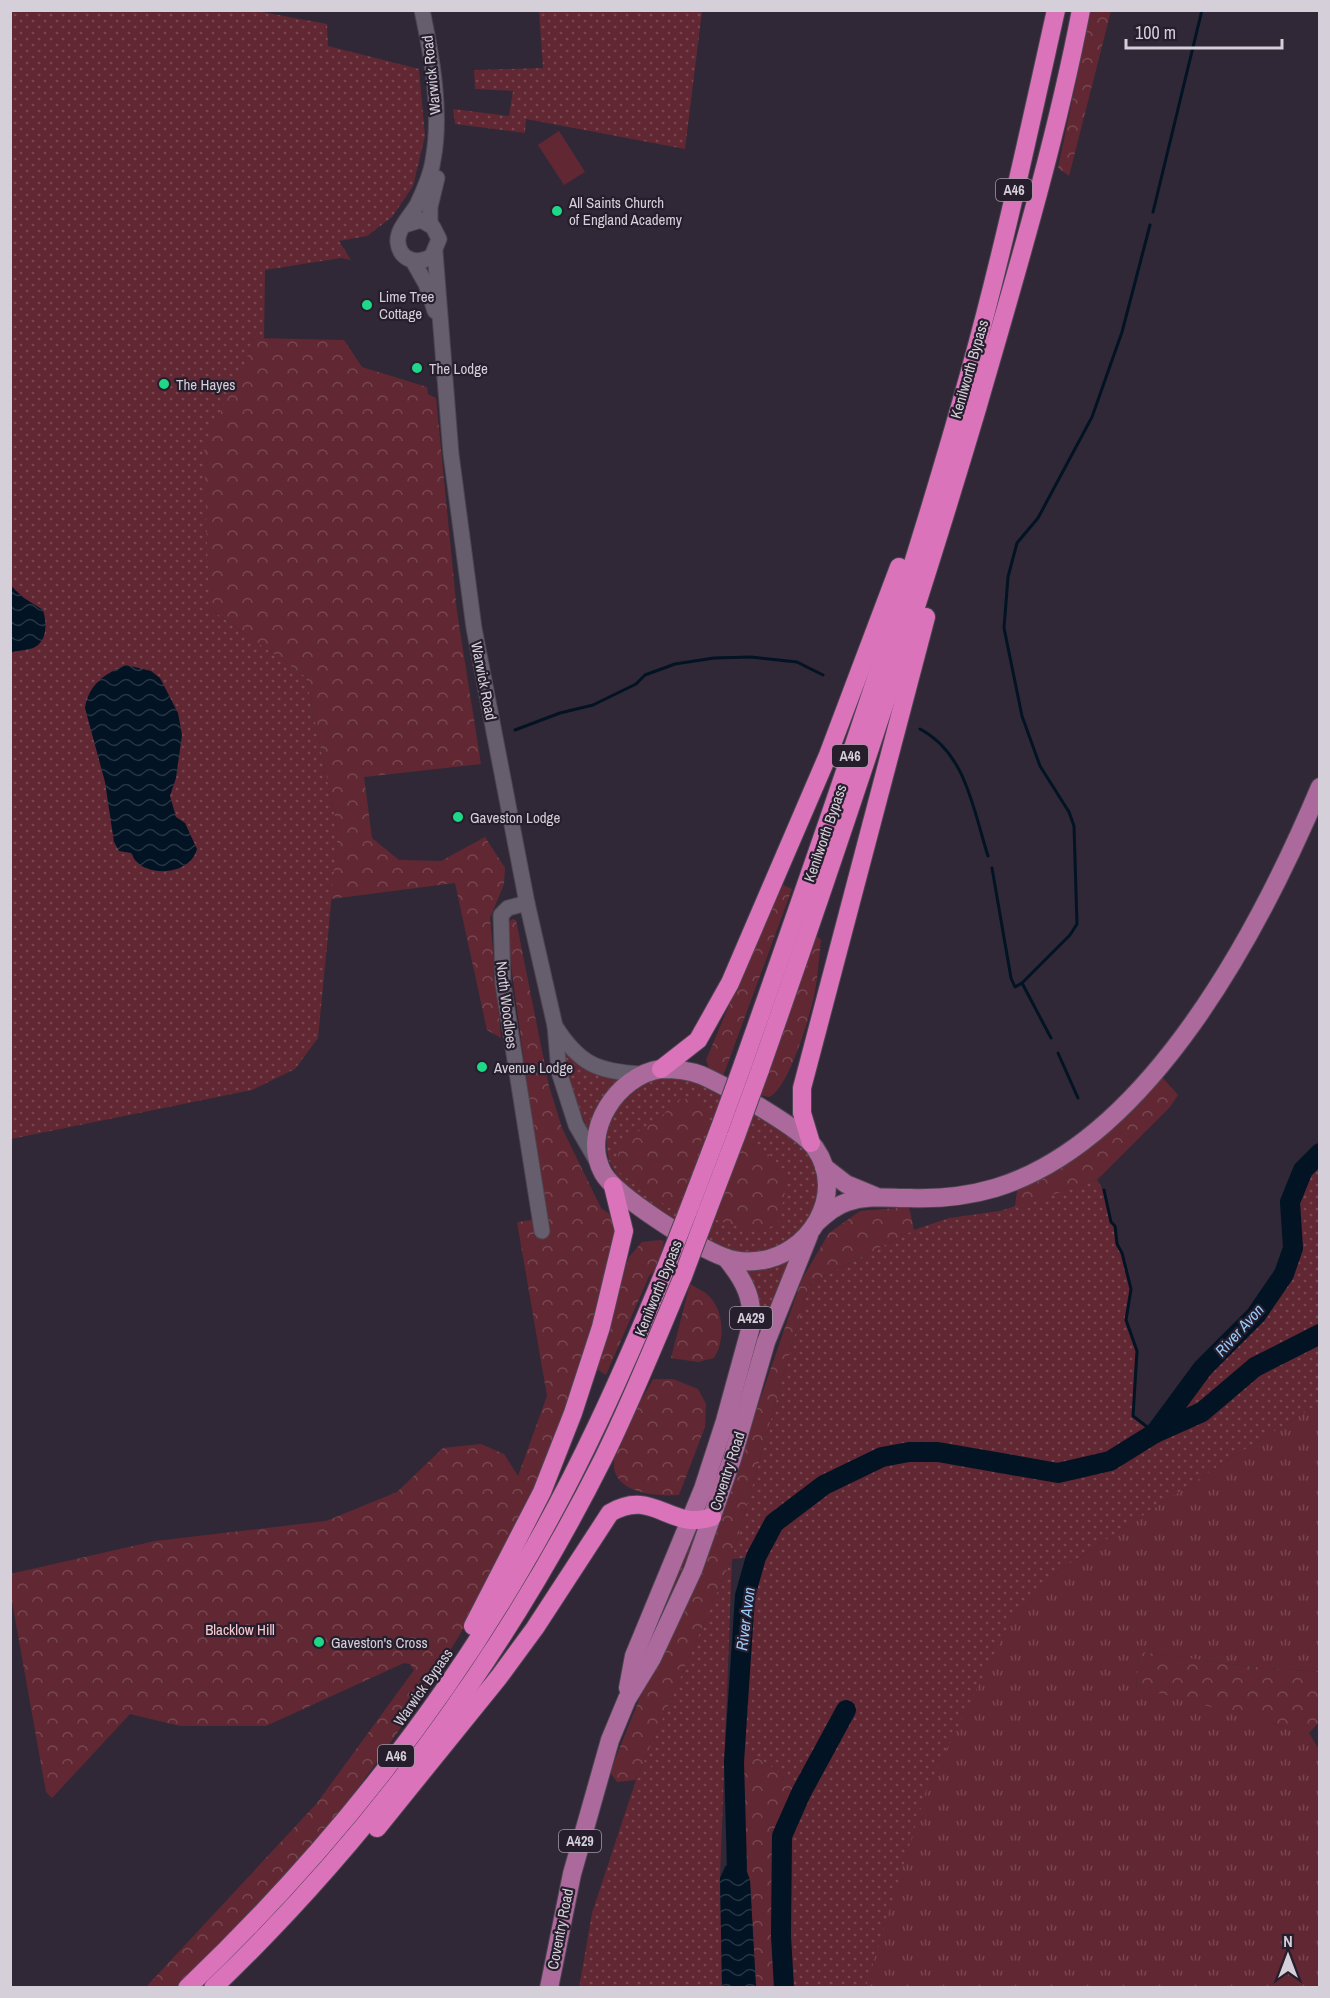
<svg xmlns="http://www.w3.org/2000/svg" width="1330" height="1998" font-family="'Archivo Narrow',sans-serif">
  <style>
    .grass { fill: url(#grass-dots) }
    .forest { fill: url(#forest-crowns) }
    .park { fill: url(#park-tufts) }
    .garden { fill: #612833 }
    .water { fill: url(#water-waves) }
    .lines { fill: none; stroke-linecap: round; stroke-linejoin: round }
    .stream { stroke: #021324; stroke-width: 3 }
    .river { stroke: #021324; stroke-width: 20 }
    .minor-casing { stroke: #4d4551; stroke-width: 17 }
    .major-casing { stroke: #4d4551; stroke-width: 20 }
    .highway-casing { stroke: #4d4551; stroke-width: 20 }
    .minor { stroke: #665d6d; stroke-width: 15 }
    .major { stroke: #ac6a9c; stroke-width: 18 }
    .highway { stroke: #db73bb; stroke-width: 18 }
    .highway-bridge-casing { stroke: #4d4551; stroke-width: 20; stroke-linecap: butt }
    .highway-bridge { stroke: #db73bb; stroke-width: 18 }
    .poi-dot { fill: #1ed887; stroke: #261e2c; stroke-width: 2 }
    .labels { text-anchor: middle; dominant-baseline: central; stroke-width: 4.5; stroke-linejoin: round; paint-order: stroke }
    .shield { fill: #261e2c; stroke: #a09aa4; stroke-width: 1.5 }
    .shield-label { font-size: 14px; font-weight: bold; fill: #d4cfd8 }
    .street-label { font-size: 15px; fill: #d4cfd8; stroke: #261e2c }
    .poi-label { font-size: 15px; fill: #d4cfd8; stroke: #261e2c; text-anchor: start }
    .park-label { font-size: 15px; fill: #fac9ce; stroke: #261e2c }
    .water-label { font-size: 16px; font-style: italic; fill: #99c9f9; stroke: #261e2c }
  </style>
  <defs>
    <pattern id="grass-dots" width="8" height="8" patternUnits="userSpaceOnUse" patternTransform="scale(1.5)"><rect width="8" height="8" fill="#612833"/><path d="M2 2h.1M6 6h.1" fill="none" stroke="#774650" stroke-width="1.8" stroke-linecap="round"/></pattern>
    <pattern id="forest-crowns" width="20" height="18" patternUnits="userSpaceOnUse" patternTransform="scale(1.5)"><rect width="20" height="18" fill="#612833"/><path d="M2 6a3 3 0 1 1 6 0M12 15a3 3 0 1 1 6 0" fill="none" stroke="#774650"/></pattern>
    <pattern id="park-tufts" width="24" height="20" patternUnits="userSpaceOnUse" patternTransform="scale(1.5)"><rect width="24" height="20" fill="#612833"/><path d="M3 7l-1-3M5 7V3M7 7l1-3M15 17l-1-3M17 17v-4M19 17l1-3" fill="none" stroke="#774650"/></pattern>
    <pattern id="water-waves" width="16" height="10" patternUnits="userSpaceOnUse" patternTransform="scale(1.5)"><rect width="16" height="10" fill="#021324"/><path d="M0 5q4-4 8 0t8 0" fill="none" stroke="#263443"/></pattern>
  </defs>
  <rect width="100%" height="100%" fill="#302836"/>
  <g class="grass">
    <path d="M251,10L327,24L328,46L419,69L425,136L413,186L392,217L367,236L339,241L351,260L341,258L265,270L264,339L253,338L245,363L209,608L306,677L338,832L318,1038L295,1069L252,1090L11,1139V11Z"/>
    <path d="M539,11H702L685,149L526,119L525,133L455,124L453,109L509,116L513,91L475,89L474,70L543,68Z"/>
    <path d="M561,1049L621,1078L613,1086L591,1137L575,1099Z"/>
    <path d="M683,1074L791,1132L810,1152L820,1182L818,1202L799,1236L755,1256L725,1250L638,1198L620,1181L609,1161L607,1149L606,1136L613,1112L636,1086L663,1075Z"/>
    <path d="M1319,1153V1404L1231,1458L1057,1572L1009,1624L866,1987H784L781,1936L782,1836L801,1793L769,1765L735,1745L745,1596L755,1557L732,1559L720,1878L722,1987L579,1988L592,1913L636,1780L732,1558L809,1284L914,1230L949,1218L1000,1211L1097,1180C1108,1194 1106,1217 1115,1226L1116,1244L1122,1253L1131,1289L1126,1320L1137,1351L1133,1416L1155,1433L1203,1368L1256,1315L1284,1274L1293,1248L1290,1202L1303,1170Z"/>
    <path d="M794,1255L711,1490L751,1347L741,1267Z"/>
    <path d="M693,1535L696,1539L640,1661Z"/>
  </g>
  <g class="forest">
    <path d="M1091,11H1111L1069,176L1058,168Z"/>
    <path d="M253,338L344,340L362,367L427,387L428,394L436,398L457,612L481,764L364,777L372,838L399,860L441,861L485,837L505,868L504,884L490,918L501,1038L487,1030L455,883L331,899L338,832L306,677L209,608L204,444L245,363Z"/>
    <path d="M783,885L792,889L722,1079L710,1071L706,1060L759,934Z"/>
    <path d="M512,919L516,920L549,1086L562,1128L601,1208L615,1218C614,1281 590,1342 568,1401C557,1431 548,1462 535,1491C484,1601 422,1704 348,1801C297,1868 236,1928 176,1987H146L317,1803L414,1670L410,1664L404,1663L266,1726H180L130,1714L52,1798L46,1792L11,1596L10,1574L155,1541L326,1521L397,1492L443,1448L481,1444L504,1454L518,1476L547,1396L517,1222L545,1218L509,949V922Z"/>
    <path d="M815,935L821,940C819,957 818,974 815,991C811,1013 789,1089 769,1097L759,1095Z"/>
    <path d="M1162,1077L1178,1095L1170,1107L1097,1180L1015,1207L1017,1190C1081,1162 1114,1127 1162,1077Z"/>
    <path d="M680,1099H693L711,1112L677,1211L651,1197L618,1171C615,1132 635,1137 658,1119C666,1113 671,1105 680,1099Z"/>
    <path d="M743,1138C764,1150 789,1163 785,1191C784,1202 779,1213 778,1224C754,1235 736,1226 713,1219Z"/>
    <path d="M909,1207L914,1230L809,1284L732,1558L636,1780L617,1782L610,1772L643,1690L700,1571L802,1279L829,1233L860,1211Z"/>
    <path d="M660,1240L664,1241L658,1267L649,1276L606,1375L595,1368L629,1257L642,1242Z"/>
    <path d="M690,1284C695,1287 702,1290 707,1294C724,1309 726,1340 714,1358L698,1362L671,1358Z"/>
    <path d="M653,1379H673L698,1389L706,1404L705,1427L679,1495C656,1497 610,1493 614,1460C616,1436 642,1401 653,1379Z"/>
    <path d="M1143,1652L1246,1666L1319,1672V1722L1309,1733L1136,1688L1139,1654Z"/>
    <path d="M735,1745L769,1765L801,1793L782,1836L781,1936L784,1987H756L750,1880L736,1843Z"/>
  </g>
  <path class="park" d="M1319,1404V1672L1246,1666L1143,1652L1139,1655L1136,1687L1309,1733L1320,1751L1319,1987H866L926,1791L1009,1624L1057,1572L1231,1458Z"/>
  <path class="garden" d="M559,131L585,172L564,185L538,145Z"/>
  <g class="water">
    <path d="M10,585L24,598L43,610C47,624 48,644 30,649C23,651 17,650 11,653Z"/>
    <path d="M126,665L151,671L160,678L178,713L182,735L176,778L170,796L176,817L185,823L197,849C190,875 150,877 136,861C133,858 133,855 131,853L119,851L114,842L105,782L85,708C89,684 104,674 126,665Z"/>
    <path d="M736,1843L750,1880L756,1987H722L720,1878Z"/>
  </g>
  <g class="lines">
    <g class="stream">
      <path d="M1153,212L1202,10"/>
      <path d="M920,729C966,753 973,809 988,856"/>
      <path d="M515,730L560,713L593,705L636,684L645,675L675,664L714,658L751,657L797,662L823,675"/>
      <path d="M992,868L1011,978L1015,987L1022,983L1051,1038"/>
      <path d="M1022,983L1070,935L1077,924L1074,826L1069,812L1040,766L1022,716L1004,628L1008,577L1017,543L1038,518L1092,417L1122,332L1150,225"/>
      <path d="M1058,1053L1078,1098"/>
      <path d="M1104,1190L1111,1222L1115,1226L1117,1244L1122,1253L1131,1289L1126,1320L1137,1351L1133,1416L1155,1433"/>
    </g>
    <g class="river">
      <path d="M1155,1433L1203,1368L1256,1315L1284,1274L1293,1248L1290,1202L1303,1170L1320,1153"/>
      <path d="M737,1868L734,1762L745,1596L756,1557L774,1523L824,1485L882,1457L909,1452H938L1058,1473L1110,1461L1155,1433L1202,1412L1255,1367L1320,1334"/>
      <path d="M784,1988L781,1936L782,1836L801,1793L846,1710"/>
    </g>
    <g class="minor-casing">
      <g id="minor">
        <path d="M430,224V207L437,178"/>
        <path d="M405,225L421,220L433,227L439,239L432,256C419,265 400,261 398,243C396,229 412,215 418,203C424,190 431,175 433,160C442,113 432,57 422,10"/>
        <path d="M435,252L451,454L474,628L527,903L555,1026L559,1072L576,1125L598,1163"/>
        <path d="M413,261L426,284L435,311"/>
        <path d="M527,903L508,908L501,915L503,984L542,1231"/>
        <path d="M555,1026C579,1064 598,1072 642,1074"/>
      </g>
    </g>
    <g class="major-casing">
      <g id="major">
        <path d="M661,1069C674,1069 688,1070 701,1075C724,1085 802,1129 815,1148C848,1195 808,1257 756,1261C746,1262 734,1261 724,1257C698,1248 616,1196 603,1173C580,1131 618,1075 661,1069Z"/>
        <path d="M824,1167L846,1184L875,1196"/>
        <path d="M817,1222C826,1214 835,1206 847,1202C868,1195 888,1198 910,1198C938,1199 968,1196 995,1188C1150,1141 1261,927 1320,787"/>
        <path d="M628,1688L634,1656L703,1489L725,1421L750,1330C755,1300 745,1281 726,1258"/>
        <path d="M549,1988L572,1874L610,1740L627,1699L652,1658L693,1570L732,1459L766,1342L809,1235"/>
      </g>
    </g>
    <g class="highway-casing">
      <g id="highway">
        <path d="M743,1064C824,835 905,605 970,371C1003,252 1029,131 1056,10"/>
        <path d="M661,1069L698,1040L730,983L828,755L899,567"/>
        <path d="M760,1070C837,851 911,631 977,409C1015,277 1055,145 1081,10"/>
        <path d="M811,1143L802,1113V1088L926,617"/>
        <path d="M690,1206L719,1130"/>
        <path d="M707,1212L736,1136"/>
        <path d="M473,1626L542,1492L573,1413L601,1327L624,1231L613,1186"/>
        <path d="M377,1828L499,1677L535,1628L610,1513C653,1487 671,1532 712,1517"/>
        <path d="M187,1988C317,1864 431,1724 522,1568C578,1473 623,1372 665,1270"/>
        <path d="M213,1988C372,1836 504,1656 603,1459C632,1400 657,1338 683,1276"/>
      </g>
    </g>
    <use href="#minor" class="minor"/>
    <use href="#major" class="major"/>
    <use href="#highway" class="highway"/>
    <g class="highway-bridge-casing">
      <g id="highway-bridge">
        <path d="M719,1130L743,1064"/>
        <path d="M736,1136L760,1070"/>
        <path d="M665,1270L690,1206"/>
        <path d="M683,1276L707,1212"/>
      </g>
    </g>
    <use href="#highway-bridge" class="highway-bridge"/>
  </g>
  <g class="poi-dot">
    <circle cx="557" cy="211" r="6"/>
    <circle cx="367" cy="305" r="6"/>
    <circle cx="417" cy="368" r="6"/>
    <circle cx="164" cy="384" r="6"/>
    <circle cx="458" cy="817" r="6"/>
    <circle cx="482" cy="1067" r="6"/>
    <circle cx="319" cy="1642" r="6"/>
  </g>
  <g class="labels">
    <g class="shield">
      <rect x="996" y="179" width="36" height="22" rx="4.5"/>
      <rect x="832" y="745" width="36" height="22" rx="4.5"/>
      <rect x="730" y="1307" width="42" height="22" rx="4.5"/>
      <rect x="378" y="1745" width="36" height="22" rx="4.5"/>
      <rect x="559" y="1830" width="42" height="22" rx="4.5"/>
    </g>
    <g class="shield-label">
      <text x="1014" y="190">A46</text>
      <text x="850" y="756">A46</text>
      <text x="751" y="1318">A429</text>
      <text x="396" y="1756">A46</text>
      <text x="580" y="1841">A429</text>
    </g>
    <g class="street-label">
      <text transform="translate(431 75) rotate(-96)">Warwick Road</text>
      <text transform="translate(969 369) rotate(-74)">Kenilworth Bypass</text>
      <text transform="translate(484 681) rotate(79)">Warwick Road</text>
      <text transform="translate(825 833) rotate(-71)">Kenilworth Bypass</text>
      <text transform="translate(507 1005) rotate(83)">North Woodloes</text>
      <text transform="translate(658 1288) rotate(-68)">Kenilworth Bypass</text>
      <text transform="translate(727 1471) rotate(-72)">Coventry Road</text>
      <text transform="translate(423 1687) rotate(-55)">Warwick Bypass</text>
      <text transform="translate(560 1929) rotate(-79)">Coventry Road</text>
    </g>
    <g class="poi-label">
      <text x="569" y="202">All Saints Church<tspan x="569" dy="17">of England Academy</tspan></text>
      <text x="379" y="296">Lime Tree<tspan x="379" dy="17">Cottage</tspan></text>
      <text x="429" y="368">The Lodge</text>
      <text x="176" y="384">The Hayes</text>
      <text x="470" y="817">Gaveston Lodge</text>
      <text x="494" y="1067">Avenue Lodge</text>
      <text x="331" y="1642">Gaveston's Cross</text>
    </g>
    <g class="park-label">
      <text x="240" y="1629">Blacklow Hill</text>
    </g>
    <g class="water-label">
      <text transform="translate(1239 1330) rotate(-48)">River Avon</text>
      <text transform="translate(745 1619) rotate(-83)">River Avon</text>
    </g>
  </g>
  <rect width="1330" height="1998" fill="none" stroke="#d4cfd8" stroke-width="24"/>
  <g transform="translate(1288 1956)" stroke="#261e2c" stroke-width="4.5" paint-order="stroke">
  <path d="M0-4.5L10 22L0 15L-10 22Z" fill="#d4cfd8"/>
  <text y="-9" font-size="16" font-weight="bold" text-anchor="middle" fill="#d4cfd8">N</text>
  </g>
  <path d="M1126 39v9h156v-9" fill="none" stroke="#d4cfd8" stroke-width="3"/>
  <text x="1135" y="39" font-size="18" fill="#d4cfd8" stroke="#261e2c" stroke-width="4.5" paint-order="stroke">100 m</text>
</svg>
